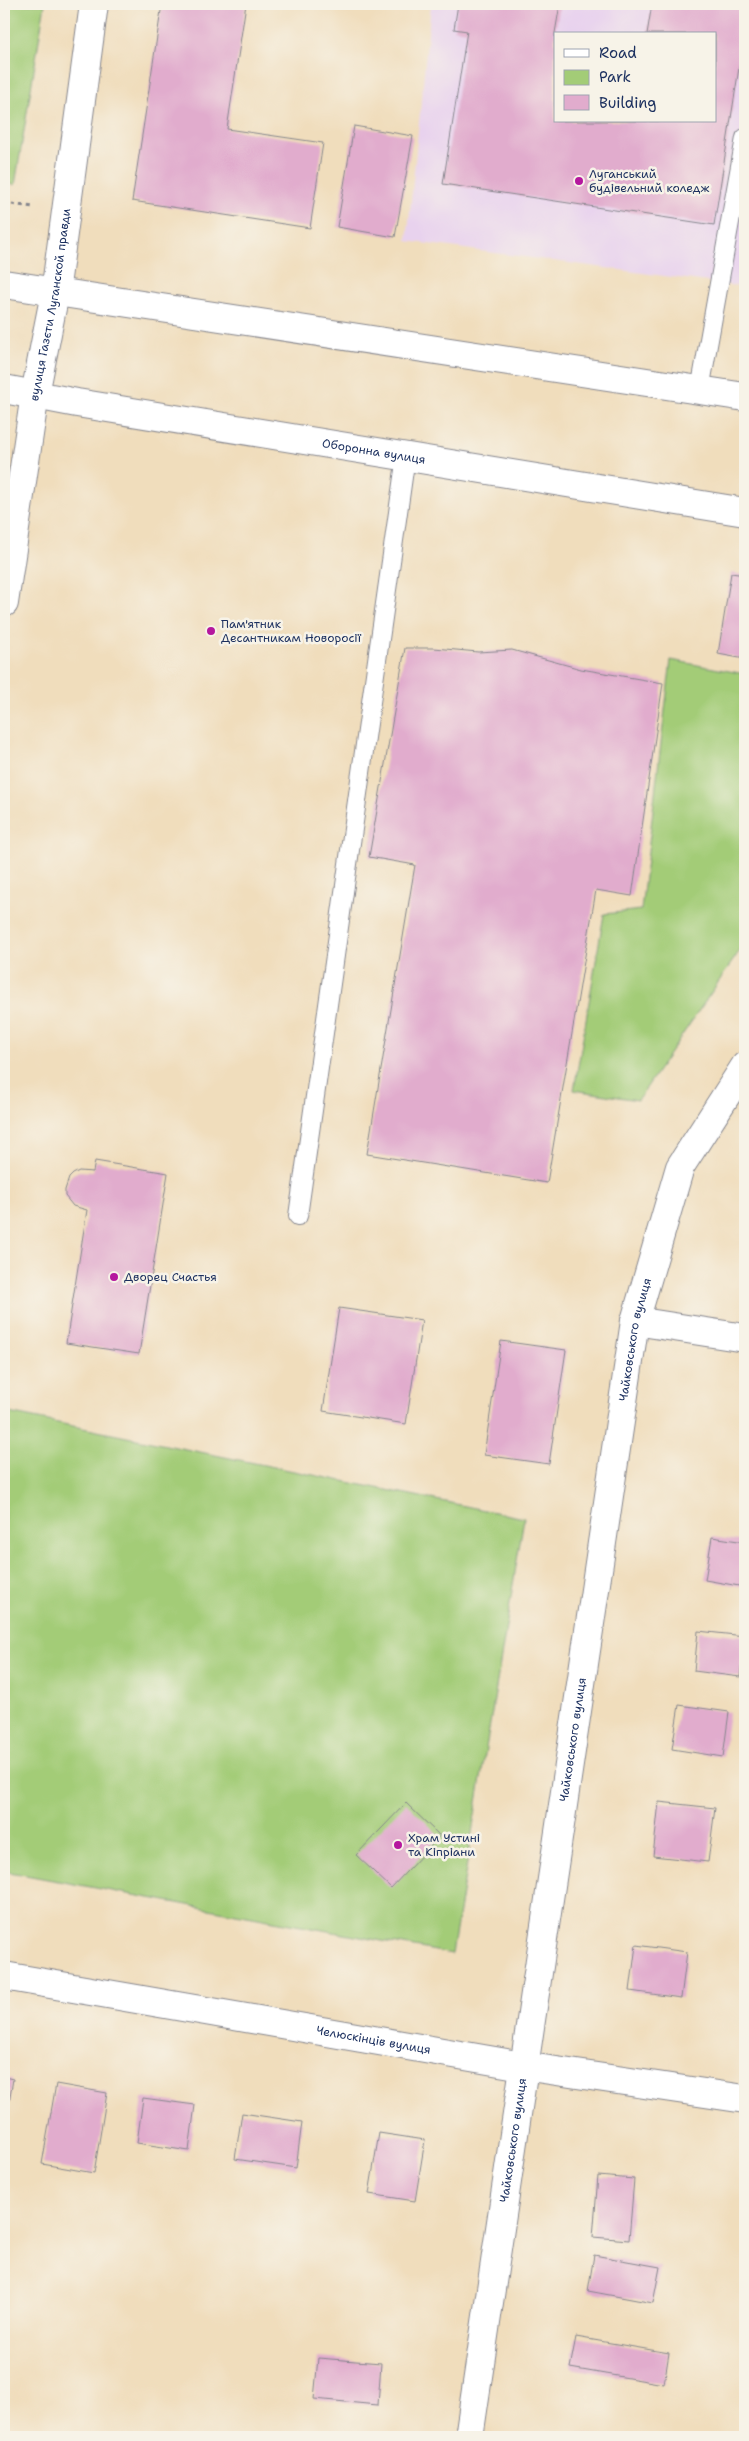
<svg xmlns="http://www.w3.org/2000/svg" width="749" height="2441" font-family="'Shantell Sans',sans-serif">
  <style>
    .built { fill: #e8d2ee; fill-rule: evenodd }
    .green { fill: #a3cc77; stroke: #5f7e6a }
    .building { fill: #e1accd }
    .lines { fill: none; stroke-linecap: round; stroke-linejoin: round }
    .lane-casing { stroke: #86868d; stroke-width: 20 }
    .street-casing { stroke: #86868d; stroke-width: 30 }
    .secondary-casing { stroke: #86868d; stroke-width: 30 }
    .primary-casing { stroke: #86868d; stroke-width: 30 }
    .path { stroke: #86868d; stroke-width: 3; stroke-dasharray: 4 4; stroke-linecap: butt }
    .lane { stroke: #fff; stroke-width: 18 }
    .street { stroke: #fff; stroke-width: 28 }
    .secondary { stroke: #fff; stroke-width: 28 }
    .primary { stroke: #fff; stroke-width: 28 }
    .poi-dot { fill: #b5179e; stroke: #f7f3e8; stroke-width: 2 }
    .labels { text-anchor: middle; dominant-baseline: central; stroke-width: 5; stroke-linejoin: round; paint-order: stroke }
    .poi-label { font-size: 12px; fill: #1b2f5e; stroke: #f7f3e8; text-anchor: start }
    .street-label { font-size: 12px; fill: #1b2f5e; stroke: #f7f3e8 }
  </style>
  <rect width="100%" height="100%" fill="#f7f3e8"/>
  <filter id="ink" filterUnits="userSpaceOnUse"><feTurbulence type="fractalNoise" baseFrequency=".02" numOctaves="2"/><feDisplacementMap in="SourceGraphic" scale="10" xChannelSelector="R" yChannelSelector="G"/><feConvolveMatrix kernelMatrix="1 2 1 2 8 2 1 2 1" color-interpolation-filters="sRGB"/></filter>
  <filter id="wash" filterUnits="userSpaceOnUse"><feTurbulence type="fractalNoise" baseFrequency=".0096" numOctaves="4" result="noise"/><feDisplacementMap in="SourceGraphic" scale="20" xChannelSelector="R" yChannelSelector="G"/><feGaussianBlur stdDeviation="1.12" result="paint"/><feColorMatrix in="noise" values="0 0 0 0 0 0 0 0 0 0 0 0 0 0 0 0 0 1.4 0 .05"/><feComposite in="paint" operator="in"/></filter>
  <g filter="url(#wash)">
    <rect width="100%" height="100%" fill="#f0ddbc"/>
    <path class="built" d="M431,4H745V287L407,241ZM555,34H715V121H555Z"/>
    <g class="green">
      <path d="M4,4H45L15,185L4,183Z"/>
      <path d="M671,660L745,674V943L638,1100L574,1090L604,914L641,910Z"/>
      <path d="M4,1412L524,1518L452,1954L4,1871Z"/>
    </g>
    <g id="blocks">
      <g class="building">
        <path d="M162,4H246L227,129L323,143L310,228L132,201Z"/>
        <path d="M458,4H560L555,33V121H715V34H647L652,4H745V30L714,225L443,184L467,31L454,29Z"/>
        <path d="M354,126L413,136L395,237L337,227Z"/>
        <path d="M731,573L745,575V659L718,654Z"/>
        <path d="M405,648H434L478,652L512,650L581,669L663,683L632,896L596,890L547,1183L367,1154L415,865L369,857Z"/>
        <path d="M95,1161L168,1173L139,1354L66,1343L87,1210L73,1206L65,1196V1190L69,1178L73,1174L79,1171L93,1172Z"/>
        <path d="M339,1308L422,1320L406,1424L323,1411Z"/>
        <path d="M501,1341L566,1350L549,1464L484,1455Z"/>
        <path d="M712,1537L745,1542V1587L705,1580Z"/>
        <path d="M698,1631L745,1636L740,1677L694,1671Z"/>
        <path d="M679,1705L729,1712L723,1757L672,1749Z"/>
        <path d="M659,1802L715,1808L708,1862L653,1856Z"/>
        <path d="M406,1803L440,1836L391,1888L356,1855Z"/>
        <path d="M636,1945L687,1952L681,1998L630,1991Z"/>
        <path d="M4,2077L13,2079L5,2128H4Z"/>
        <path d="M56,2084L107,2093L94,2173L42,2164Z"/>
        <path d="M143,2098L195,2105L189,2151L137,2143Z"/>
        <path d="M242,2113L302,2122L296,2168L235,2159Z"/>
        <path d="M379,2133L425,2140L415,2201L369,2194Z"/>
        <path d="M598,2176L634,2179L629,2240L593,2237Z"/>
        <path d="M594,2255L660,2267L653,2303L588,2291Z"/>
        <path d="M576,2337L669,2353L664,2384L570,2368Z"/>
        <path d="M318,2358L381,2363L378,2405L314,2399Z"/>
        <path d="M566,2433L601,2436L600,2437H566Z"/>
      </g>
    </g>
  </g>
  <g filter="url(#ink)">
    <use href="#blocks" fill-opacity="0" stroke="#86868d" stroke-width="1"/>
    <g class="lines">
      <g class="lane-casing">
        <g id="lane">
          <path d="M700,390L745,138"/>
          <path d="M298,1216L406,456"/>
        </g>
      </g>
      <g class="street-casing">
        <g id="street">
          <path d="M635,1321L745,1338"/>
          <path id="s1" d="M469,2437L635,1321L680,1167L745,1066"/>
        </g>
      </g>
      <g class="secondary-casing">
        <g id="secondary">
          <path id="s2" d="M4,603L35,394L55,293L94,4"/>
          <path id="s3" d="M4,1976L523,2066L745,2099"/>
        </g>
      </g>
      <g class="primary-casing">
        <g id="primary">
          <path d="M4,284L745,397"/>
          <path id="s4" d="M4,389L77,403L745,512"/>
        </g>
      </g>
      <path class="path" d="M4,203L33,207"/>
      <use href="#lane" class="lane"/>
      <use href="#street" class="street"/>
      <use href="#secondary" class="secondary"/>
      <use href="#primary" class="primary"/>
    </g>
  </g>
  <g class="poi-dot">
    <circle cx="579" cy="181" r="5"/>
    <circle cx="211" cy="631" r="5"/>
    <circle cx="114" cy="1277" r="5"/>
    <circle cx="398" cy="1845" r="5"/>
  </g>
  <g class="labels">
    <g class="poi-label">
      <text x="589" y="174">Луганський<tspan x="589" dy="14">будівельний коледж</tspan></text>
      <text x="221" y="624">Пам'ятник<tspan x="221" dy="14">Десантникам Новоросії</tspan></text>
      <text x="124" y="1277">Дворец Счастья</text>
      <text x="408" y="1838">Храм Устині<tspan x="408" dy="14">та Кіпріани</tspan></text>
    </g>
    <g class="street-label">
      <text stroke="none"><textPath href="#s2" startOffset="302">вулиця Газєти Луганской правди</textPath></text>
      <text stroke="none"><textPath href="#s4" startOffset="375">Оборонна вулиця</textPath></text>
      <text stroke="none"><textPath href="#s1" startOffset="1110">Чайковського вулиця</textPath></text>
      <text stroke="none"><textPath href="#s1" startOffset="705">Чайковського вулиця</textPath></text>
      <text stroke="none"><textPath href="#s3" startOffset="375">Челюскінців вулиця</textPath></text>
      <text stroke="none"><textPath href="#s1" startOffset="300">Чайковського вулиця</textPath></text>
    </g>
  </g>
  <rect width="749" height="2441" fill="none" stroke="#f7f3e8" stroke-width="20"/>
  <rect x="554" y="32" width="162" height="90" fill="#f7f3e8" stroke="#9fa5b1"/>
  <rect x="564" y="49" width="25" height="8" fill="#ffffff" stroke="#9fa5b1"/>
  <text x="599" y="58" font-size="15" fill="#1b2f5e">Road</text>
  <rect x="564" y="70" width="25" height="15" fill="#a3cc77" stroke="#9fa5b1"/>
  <text x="599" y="82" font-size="15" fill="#1b2f5e">Park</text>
  <rect x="564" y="95" width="25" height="15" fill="#e1accd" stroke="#9fa5b1"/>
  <text x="599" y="108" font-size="15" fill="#1b2f5e">Building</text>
</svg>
